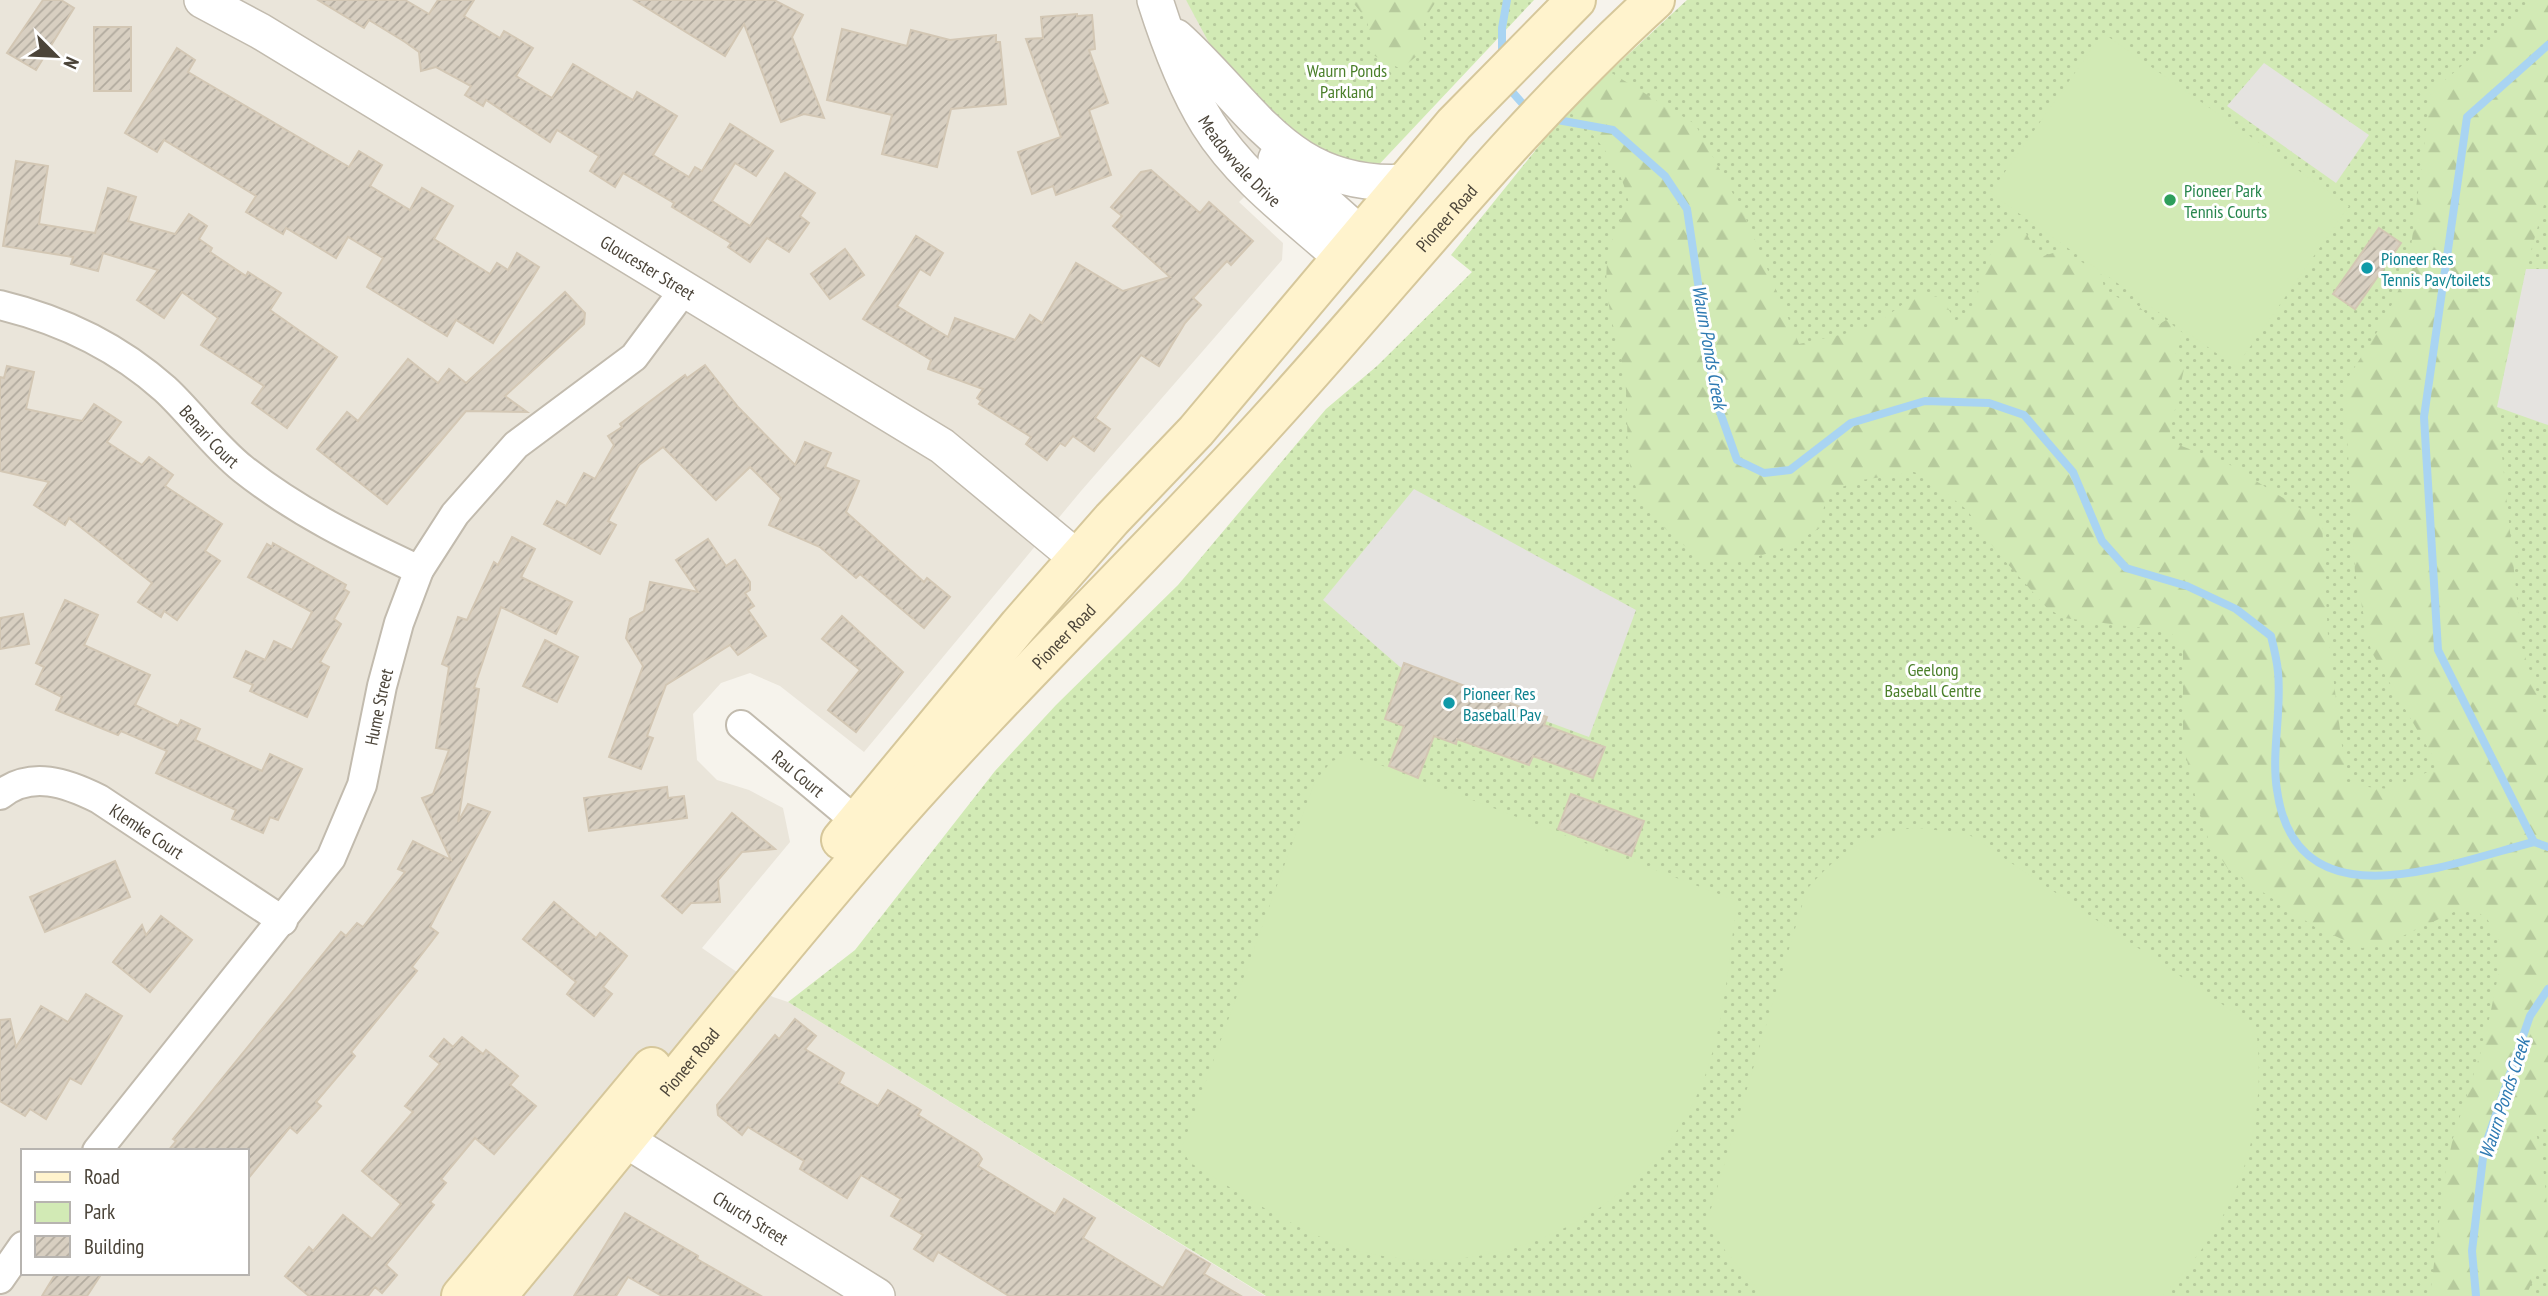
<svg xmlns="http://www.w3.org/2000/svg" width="2548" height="1296" font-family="'PT Sans Narrow',sans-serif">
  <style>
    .residential { fill: #eae5da; fill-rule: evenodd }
    .green { fill: url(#green-dots) }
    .forest { fill: url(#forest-firs) }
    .pitch { fill: #d2eab5 }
    .parking { fill: #e5e3e0 }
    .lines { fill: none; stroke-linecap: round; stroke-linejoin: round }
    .stream { stroke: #a9d4f2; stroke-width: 8 }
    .building { fill: url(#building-hatch); stroke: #d3c7b4; stroke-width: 2 }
    .minor-casing { stroke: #c2bbae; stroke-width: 32 }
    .tertiary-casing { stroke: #c2bbae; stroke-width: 38 }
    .secondary-casing { stroke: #d6c79b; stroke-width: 42 }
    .minor { stroke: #fff; stroke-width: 28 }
    .tertiary { stroke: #fff; stroke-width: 35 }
    .secondary { stroke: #fff3cd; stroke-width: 38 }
    .leisure-dot { fill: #2e9e5b; stroke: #fff; stroke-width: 2.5 }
    .culture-dot { fill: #0f9aa8; stroke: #fff; stroke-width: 2.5 }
    .labels { text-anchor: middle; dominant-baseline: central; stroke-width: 6; stroke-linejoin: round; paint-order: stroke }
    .park-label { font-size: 18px; fill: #4a7f2a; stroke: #fff }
    .street-label { font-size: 18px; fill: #4b4439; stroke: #fff }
    .leisure-label { font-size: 18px; fill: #27864d; stroke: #fff; text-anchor: start }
    .culture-label { font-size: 18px; fill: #0d838f; stroke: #fff; text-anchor: start }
    .water-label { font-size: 19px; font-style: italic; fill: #2e7ab2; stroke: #fff }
  </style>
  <defs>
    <pattern id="green-dots" width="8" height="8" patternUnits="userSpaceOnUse" patternTransform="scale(1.75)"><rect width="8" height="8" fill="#d2eab5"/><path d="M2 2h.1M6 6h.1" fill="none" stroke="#b6ca9c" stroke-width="1.8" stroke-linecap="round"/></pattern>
    <pattern id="forest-firs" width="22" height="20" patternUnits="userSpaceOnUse" patternTransform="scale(1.75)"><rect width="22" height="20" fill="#d2eab5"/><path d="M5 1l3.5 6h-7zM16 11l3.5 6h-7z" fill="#b6ca9c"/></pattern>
    <pattern id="building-hatch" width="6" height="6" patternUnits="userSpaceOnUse" patternTransform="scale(1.75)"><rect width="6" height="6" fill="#d8cfc1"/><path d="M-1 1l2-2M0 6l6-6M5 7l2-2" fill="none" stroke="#b1aa9e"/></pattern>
  </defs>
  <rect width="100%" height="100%" fill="#f6f3ec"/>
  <path class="residential" d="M0,0H1186L1297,145L1239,202L1283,243L1282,260L1081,491L864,752L780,686L750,673L721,683L693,714L697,760L717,780L749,790L783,808L790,842L702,948L773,997L788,1002L1265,1296H0ZM23,1151H247V1273H23Z"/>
  <g class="green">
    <path d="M1186,0H1534L1372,172L1297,145L1215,54Z"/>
    <path d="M1687,0H2548V1296H1266L788,1002L855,950L995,771L1056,705L1178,585L1326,409L1377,366L1472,272L1451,255L1568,110Z"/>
  </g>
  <g class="forest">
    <path d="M1351,0H1437L1424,20V50L1401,69L1373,55L1367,20Z"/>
    <path d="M2533,0H2548V190L2526,269L2497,407L2522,647L2548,727V1116L2536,1133C2546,1170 2548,1213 2548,1252C2545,1268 2530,1280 2527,1296H2430L2445,1174L2453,1138L2485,1039L2501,962L2498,936L2487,919L2475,910H2458L2388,943L2362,948L2315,927L2228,869L2208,838L2197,804L2183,743V651L2176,637L2167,631L2064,618L2047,608L1997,552L1967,510L1926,477L1914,472L1862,480L1836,489L1824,507L1820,528C1775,555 1755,561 1703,561C1679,541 1655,524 1640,496C1621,461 1631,413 1624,374C1618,337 1603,303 1607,264C1609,241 1619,223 1629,204C1621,163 1597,138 1568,110L1610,72L1695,124L1744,214L1799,344L1871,328L1915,295L1942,297L1955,321L1971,313L1987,260L2005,230L2023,228L2040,257L2063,250L2102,275L2104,289L2122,300L2131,299L2158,325L2166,320L2183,333L2180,340L2170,343L2184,369L2168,441L2227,463L2322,522L2328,636L2347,785L2389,789L2439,767L2371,651L2355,573L2344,384L2384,321L2408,270L2431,92L2527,10Z"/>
  </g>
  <g class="pitch">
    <path d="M2103,33L2349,206L2236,367L1990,193Z"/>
    <path d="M1346,757L1375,763L1737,901C1729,958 1725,1019 1706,1073C1655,1217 1481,1296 1337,1244C1285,1224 1237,1191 1189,1162L1182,1147L1315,781L1332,761Z"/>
    <path d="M1919,828L1968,834L2256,1027C2269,1134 2237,1220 2162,1296H1764L1726,1252L1707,1222L1807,889C1838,853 1871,830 1919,828Z"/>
  </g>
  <g class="parking">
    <path d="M2264,63L2369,135L2336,183L2227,106Z"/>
    <path d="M2526,269H2548V425L2497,407Z"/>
    <path d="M1414,489L1636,610L1589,737L1400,667L1323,600Z"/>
  </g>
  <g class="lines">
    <g class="stream">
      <path d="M1502,56V28L1507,0"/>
      <path d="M1506,85L1530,112"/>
      <path d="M1552,119L1613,130L1665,176L1687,209L1715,398L1737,460L1764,473L1790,470L1851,423L1925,401L1989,403L2024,415L2073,472L2102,541L2126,568L2187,586L2236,609L2271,636C2274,648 2277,660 2278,672C2282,711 2271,752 2277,790C2296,927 2448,864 2534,842L2548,847"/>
      <path d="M2534,842L2438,650L2424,417L2467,117L2548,45"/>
      <path d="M2476,1296L2472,1251L2484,1149L2530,1016L2548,989"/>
    </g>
  </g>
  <g class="building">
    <path d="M43,0H61L74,8L36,70L7,53Z"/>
    <path d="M318,0H405L429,14L438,0H474L464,16L500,38L504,31L533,48L516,76L552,98L573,64L633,100L637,92L677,116L653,155L689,177L695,167L702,171L730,124L773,151L756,176L735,163L712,201L750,226L785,173L815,193L800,216L809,223L789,252L767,238L750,262L728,247L731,243L672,207L674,203L623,173L615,187L590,171L599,156L557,130L550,142L486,100L483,106L465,95L471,86L436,67L421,71L419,52L405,42L369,20L364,28Z"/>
    <path d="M634,0H774L803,15L792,37L824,118L804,114L781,122L744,24L725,56Z"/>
    <path d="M1077,14V16L1092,15L1095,49L1089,50L1108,103L1089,110L1111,175L1056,195L1053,186L1032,194L1018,152L1061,137L1026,39L1043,38L1041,17Z"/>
    <rect x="94" y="27" width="37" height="64"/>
    <path d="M842,29L907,46L911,30L950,40L996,35V42H1000L1006,104L951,109L937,167L882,154L892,115L827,100Z"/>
    <path d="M177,48L195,60L188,72L349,167L359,151L382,165L370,186L410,210L422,188L453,206L434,239L490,274L497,263L508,270L517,253L539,267L493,343L456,320L447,336L367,287L383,258L348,237L336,258L286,228L283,234L246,212L256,196L164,140L157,152L125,133Z"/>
    <path d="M16,161L48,166L39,224L95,233L108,188L136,197L128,221L175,234L189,214L207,226L199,239L212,248L210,252L246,276L248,272L281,293L270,310L337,357L287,428L252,403L264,386L201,345L218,318L182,292L164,318L137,300L158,270L103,253L98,271L71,264L73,257L3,246Z"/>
    <path d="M1151,170L1200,213L1209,202L1253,241L1231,265L1227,261L1193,298L1201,305L1185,323L1159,366L1141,355L1095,418L1110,429L1094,451L1073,436L1065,446L1060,443L1047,460L1026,444L1031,437L979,404L981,401L977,398L983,389L928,369L931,360L863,319L916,236L943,253L930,275L920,269L897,306L948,337L955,318L1015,340L1030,315L1042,323L1076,263L1123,291L1170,277L1113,226L1122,216L1111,207L1141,172Z"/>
    <path d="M2379,228L2401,243L2355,309L2333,294Z"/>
    <path d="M845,249L864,275L830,299L811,274Z"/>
    <path d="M565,292L585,313L584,324L505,396L527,412L466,411L387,504L317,449L347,412L358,421L408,359L438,383L449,369L466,383Z"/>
    <path d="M705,365L738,407L795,465L805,442L831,453L825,467L859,481L846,512L924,582L927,578L950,597L924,628L860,574L856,578L820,547L769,525L781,498L750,467L716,500L663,447L639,465L608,521L616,525L600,554L544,524L557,501L566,506L584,473L595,479L614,445L608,436L622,427L620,424L685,375L687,378Z"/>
    <path d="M7,366L34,372L26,409L82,421L94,404L121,422L107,442L142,465L149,457L173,475L165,486L222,524L205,551L220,561L177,620L164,611L161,617L138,602L152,583L69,518L65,525L34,505L49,482L0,471V377L4,378Z"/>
    <path d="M512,537L535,549L521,577L572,602L556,634L501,607L474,688L479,689L458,822L468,804L490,812L430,927L438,933L412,967L417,971L351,1052L355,1056L316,1102L321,1106L297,1133L290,1127L247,1180V1151H168L176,1141L173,1139L341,932L346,936L357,923L363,927L405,872L398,869L413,841L451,860L422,798L433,794L449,750L436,748L449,667L442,664L458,617L467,620L494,562L498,565Z"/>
    <path d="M708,539L726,566L735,560L750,582V590L745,593L754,606L748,610L766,636L738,655L730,645L666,685L647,736L653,738L641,769L609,757L643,666L626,638L630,619L644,611L650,582L698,592L676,560Z"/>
    <path d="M273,543L346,585L344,589L349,592L334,619L341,624L320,662L329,667L307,717L250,691L253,685L234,677L246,651L265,660L274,641L292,650L312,612L248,577L267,544L272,547Z"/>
    <path d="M65,600L98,615L84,645L150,675L135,705L178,726L181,720L200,729L195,740L262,771L270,754L302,769L278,820L270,817L263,833L232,819L236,810L156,773L167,751L121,731L118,735L56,710L62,697L36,684L44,667L36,663Z"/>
    <path d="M23,614L29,644L0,649V618Z"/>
    <path d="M842,616L903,672L856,732L828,710L860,670L822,639Z"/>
    <path d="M545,640L578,657L557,702L523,686Z"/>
    <path d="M1404,663L1547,717L1544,725L1605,747L1593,778L1533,756L1529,765L1457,739L1456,744L1434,736L1418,778L1389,766L1404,726L1385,719Z"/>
    <path d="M667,787L668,798L684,796L687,818L589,831L584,798Z"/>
    <path d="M1571,794L1644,821L1631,856L1558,829Z"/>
    <path d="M732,813L775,849L742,852L718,880L720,902L691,903L682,913L662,896Z"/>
    <path d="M115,861L130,897L45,932L30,897Z"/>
    <path d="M554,902L596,938L600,933L627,956L603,987L612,994L594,1016L567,994L576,982L523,939Z"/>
    <path d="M161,916L192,940L150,992L113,962L142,925L146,935Z"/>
    <path d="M86,994L122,1016L81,1084L70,1078L46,1119L30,1109L25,1116L0,1101V1020L10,1019L16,1047L41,1006L68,1022Z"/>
    <path d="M795,1019L816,1036L805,1049L844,1073L839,1083L878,1106L888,1090L921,1110L918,1115L978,1153L982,1159L978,1166L1055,1214L1064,1199L1095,1218L1083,1238L1163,1288L1186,1250L1210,1264L1204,1274L1241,1296H1009L938,1252L933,1261L914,1249L923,1235L891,1216L901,1199L861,1175L847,1198L800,1169L804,1161L748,1127L742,1135L718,1115L717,1105L775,1035L779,1039Z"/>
    <path d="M462,1037L483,1054L486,1050L518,1076L510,1085L536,1106L494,1154L475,1138L441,1179L446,1183L430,1202L434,1205L386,1265L397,1275L382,1293L375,1287L368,1296H309L285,1276L309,1247L313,1251L343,1215L372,1239L401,1204L362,1171L413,1112L405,1106L440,1064L430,1056L444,1039L453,1047Z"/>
    <path d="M625,1213L698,1256L697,1259L761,1296H662L628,1277L616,1296H574Z"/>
    <path d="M56,1273H102L87,1296H42Z"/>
  </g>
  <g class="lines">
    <g class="minor-casing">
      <g id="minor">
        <path id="s1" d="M0,305C62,320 117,346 165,389C192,414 214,446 243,469C297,512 357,541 419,570"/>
        <path id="s2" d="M741,725L857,822"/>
        <path id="s3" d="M0,795C31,770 67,783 99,799L283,921"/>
        <path id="s4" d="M97,1151L331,858L362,785L382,686L399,623L419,570L455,514L516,445L634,357L684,290"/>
        <path d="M0,1279L23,1246"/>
      </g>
    </g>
    <g class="tertiary-casing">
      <g id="tertiary">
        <path id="s5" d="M202,0L260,31L942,446L1077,558"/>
        <path id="s6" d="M1155,0C1168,41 1185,87 1208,124C1241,177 1296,217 1342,258"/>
        <path d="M1176,37C1253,106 1288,190 1406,182"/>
        <path d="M1276,159L1361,235"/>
        <path id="s7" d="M626,1140L877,1296"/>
      </g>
    </g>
    <g class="secondary-casing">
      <g id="secondary">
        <path d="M841,840L1019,625L1112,519L1196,431L1454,124L1576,0"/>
        <path d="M461,1296L652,1067"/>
        <path id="s8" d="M497,1296C624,1144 746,988 876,838C1000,695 1138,564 1265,424C1395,282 1512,130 1655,0"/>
      </g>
    </g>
    <use href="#minor" class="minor"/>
    <use href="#tertiary" class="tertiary"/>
    <use href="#secondary" class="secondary"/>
  </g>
  <circle class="leisure-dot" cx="2170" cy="200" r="7"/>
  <g class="culture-dot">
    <circle cx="2367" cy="268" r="7"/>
    <circle cx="1449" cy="703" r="7"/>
  </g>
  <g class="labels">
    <g class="park-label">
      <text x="1347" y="70">Waurn Ponds<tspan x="1347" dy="21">Parkland</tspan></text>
      <text x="1933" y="669">Geelong<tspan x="1933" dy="21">Baseball Centre</tspan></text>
    </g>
    <g class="street-label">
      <text stroke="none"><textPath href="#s6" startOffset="184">Meadowvale Drive</textPath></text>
      <text stroke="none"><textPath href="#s8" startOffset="1437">Pioneer Road</textPath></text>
      <text stroke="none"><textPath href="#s5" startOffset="520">Gloucester Street</textPath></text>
      <text stroke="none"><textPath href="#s1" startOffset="252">Benari Court</textPath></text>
      <text stroke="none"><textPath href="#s8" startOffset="870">Pioneer Road</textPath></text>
      <text stroke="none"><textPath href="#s4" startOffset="534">Hume Street</textPath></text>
      <text stroke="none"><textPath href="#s2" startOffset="75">Rau Court</textPath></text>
      <text stroke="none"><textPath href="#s3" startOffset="163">Klemke Court</textPath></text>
      <text stroke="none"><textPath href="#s8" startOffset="303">Pioneer Road</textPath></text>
      <text stroke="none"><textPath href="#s7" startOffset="147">Church Street</textPath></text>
    </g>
    <g class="leisure-label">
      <text x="2184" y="190">Pioneer Park<tspan x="2184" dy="21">Tennis Courts</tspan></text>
    </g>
    <g class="culture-label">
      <text x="2381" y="258">Pioneer Res<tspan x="2381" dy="21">Tennis Pav/toilets</tspan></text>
      <text x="1463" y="693">Pioneer Res<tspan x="1463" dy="21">Baseball Pav</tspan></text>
    </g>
    <g class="water-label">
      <text transform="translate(1710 347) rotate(80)">Waurn Ponds Creek</text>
      <text transform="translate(2504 1098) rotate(-72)">Waurn Ponds Creek</text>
    </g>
  </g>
  <rect x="21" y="1149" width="228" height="126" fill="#ffffff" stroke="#b7b4b0" stroke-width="2"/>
  <rect x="35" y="1172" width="35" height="10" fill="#fff3cd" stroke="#b7b4b0" stroke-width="2"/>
  <text x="84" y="1184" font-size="21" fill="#4b4439">Road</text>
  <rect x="35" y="1202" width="35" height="21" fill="#d2eab5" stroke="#b7b4b0" stroke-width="2"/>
  <text x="84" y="1219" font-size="21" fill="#4b4439">Park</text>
  <rect x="35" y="1236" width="35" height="21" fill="url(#building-hatch)" stroke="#b7b4b0" stroke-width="2"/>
  <text x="84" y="1254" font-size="21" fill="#4b4439">Building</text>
  <g transform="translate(56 56) rotate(114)" stroke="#ffffff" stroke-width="5" paint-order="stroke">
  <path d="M0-5L12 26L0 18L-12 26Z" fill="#4b4439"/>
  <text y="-10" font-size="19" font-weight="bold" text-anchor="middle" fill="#4b4439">N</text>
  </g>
</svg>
